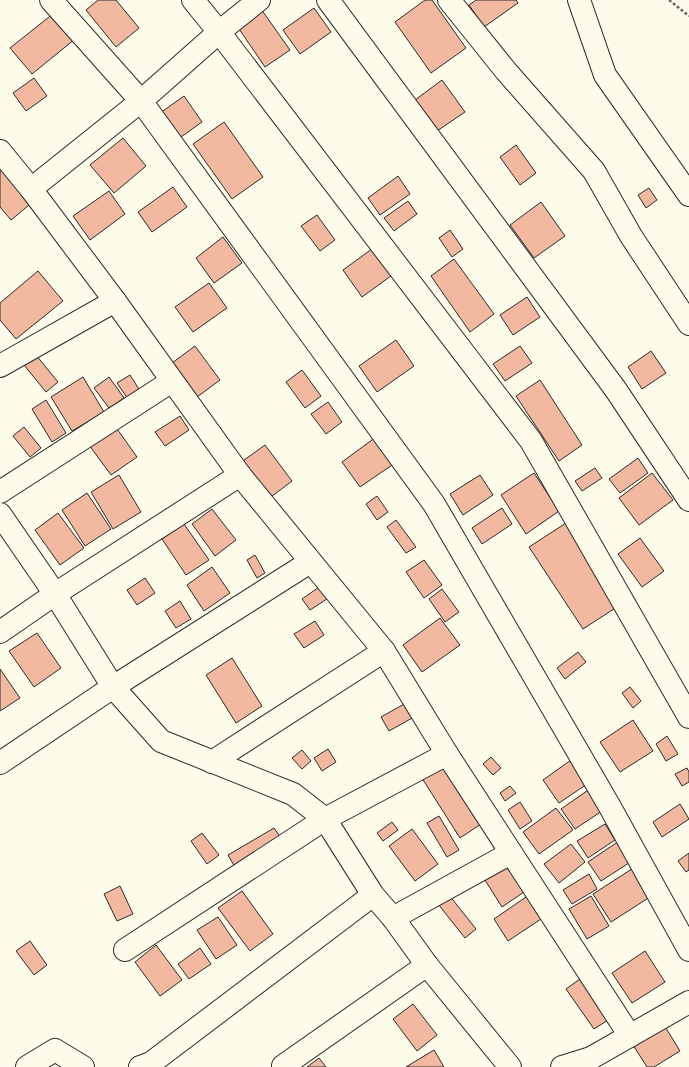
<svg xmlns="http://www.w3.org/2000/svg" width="689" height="1067" font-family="Jost,sans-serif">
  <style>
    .building { fill: #f2b8a0; stroke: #2b2b2b }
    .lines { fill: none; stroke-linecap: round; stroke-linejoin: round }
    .minor-casing { stroke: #2b2b2b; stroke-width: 24 }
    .path { stroke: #6a6964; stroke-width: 2.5; stroke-dasharray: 3 2; stroke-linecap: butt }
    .minor { stroke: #fdfbea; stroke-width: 22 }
  </style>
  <rect width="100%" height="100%" fill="#fdfbea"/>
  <g class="building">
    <path d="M98,0H116L139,28L116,47L86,10Z"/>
    <path d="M425,0H432L466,48L431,73L395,22Z"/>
    <path d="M476,0H516L518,3L484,27L469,5Z"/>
    <path d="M314,8L331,32L300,54L283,30Z"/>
    <path d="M261,9L290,50L265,67L237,26Z"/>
    <path d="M54,13L75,39L32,74L10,48Z"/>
    <path d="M34,78L47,96L26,111L13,93Z"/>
    <path d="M442,80L465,112L437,131L415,100Z"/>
    <path d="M184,96L202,122L174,142L156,116Z"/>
    <path d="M224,122L263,177L232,199L193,144Z"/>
    <path d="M123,138L146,166L114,193L90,165Z"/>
    <path d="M516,145L536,173L520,185L500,157Z"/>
    <path d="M0,160L34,201L11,220L0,207Z"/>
    <path d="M398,176L410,194L380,215L368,198Z"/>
    <path d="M173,187L187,207L152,232L138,212Z"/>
    <path d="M649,188L657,200L646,208L638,195Z"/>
    <path d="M109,191L125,214L90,240L73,216Z"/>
    <path d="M408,201L417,214L394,231L384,218Z"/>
    <path d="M541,202L565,236L534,258L510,225Z"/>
    <path d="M317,215L335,240L320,251L301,226Z"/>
    <path d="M450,230L463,249L452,257L439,238Z"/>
    <path d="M223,237L242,263L214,283L196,258Z"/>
    <path d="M376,246L395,273L362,297L343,270Z"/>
    <path d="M454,259L494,314L470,332L431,276Z"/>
    <path d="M38,271L63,301L16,339L0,320V303Z"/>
    <path d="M209,283L227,308L193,332L175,307Z"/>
    <path d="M527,297L540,317L513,335L500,315Z"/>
    <path d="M396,340L414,366L377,392L359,366Z"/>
    <path d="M195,346L220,380L193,400L168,366Z"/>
    <path d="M520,346L532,363L505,381L493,364Z"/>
    <path d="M651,351L666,373L642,389L628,367Z"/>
    <path d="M36,355L58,382L46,392L24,365Z"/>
    <path d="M302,370L321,396L305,408L286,382Z"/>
    <path d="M130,375L140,391L128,399L117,383Z"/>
    <path d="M83,377L104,412L72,431L51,397Z"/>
    <path d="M109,377L124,398L109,408L94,388Z"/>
    <path d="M540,380L582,445L559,461L516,396Z"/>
    <path d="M46,400L66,433L52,442L32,409Z"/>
    <path d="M328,402L342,422L326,434L311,414Z"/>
    <path d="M180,416L189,430L165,446L155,432Z"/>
    <path d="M115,426L137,457L111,475L89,445Z"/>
    <path d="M24,427L41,448L30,457L13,436Z"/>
    <path d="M376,437L395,463L360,487L342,462Z"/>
    <path d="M265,445L292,481L267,500L240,463Z"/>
    <path d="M638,458L648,473L620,493L609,479Z"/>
    <path d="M595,468L602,478L582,491L575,481Z"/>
    <path d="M534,473L559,511L526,534L501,495Z"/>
    <path d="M652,473L673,500L639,525L619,498Z"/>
    <path d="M119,475L141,512L113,529L91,492Z"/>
    <path d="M480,475L493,495L463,515L450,494Z"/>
    <path d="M87,493L111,529L85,546L62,510Z"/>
    <path d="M377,496L388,512L377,520L366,504Z"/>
    <path d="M502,508L512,524L482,544L472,528Z"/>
    <path d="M212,509L236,540L215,556L192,524Z"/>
    <path d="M58,513L84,548L60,565L35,530Z"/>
    <path d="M396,520L416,547L406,553L387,527Z"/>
    <path d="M566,523L620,605L583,629L529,547Z"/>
    <path d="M184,524L209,560L186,575L162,539Z"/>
    <path d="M640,538L664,571L642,587L618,554Z"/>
    <path d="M255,555L265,573L257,578L247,560Z"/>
    <path d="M424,560L442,585L424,598L406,572Z"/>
    <path d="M212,567L230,593L204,611L187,585Z"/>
    <path d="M145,578L155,593L137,605L127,590Z"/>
    <path d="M322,585L330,597L310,610L302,599Z"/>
    <path d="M442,589L459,612L445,622L429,599Z"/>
    <path d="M180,601L191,619L176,628L165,611Z"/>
    <path d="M440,618L460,645L422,672L403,645Z"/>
    <path d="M315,621L324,635L304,648L294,634Z"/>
    <path d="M37,633L61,668L34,687L9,651Z"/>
    <path d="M578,652L586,662L565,679L557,668Z"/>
    <path d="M232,658L262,706L236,723L206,675Z"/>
    <path d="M0,669L20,698L0,711Z"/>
    <path d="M630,687L641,701L633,708L622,693Z"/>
    <path d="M406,703L414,717L389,731L381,717Z"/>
    <path d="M633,720L653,751L620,772L600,742Z"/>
    <path d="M667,736L678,754L666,761L656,744Z"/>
    <path d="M328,749L336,762L322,771L314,758Z"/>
    <path d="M302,750L311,761L302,769L292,758Z"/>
    <path d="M578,755L593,780L559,803L543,780Z"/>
    <path d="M491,757L501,768L493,775L483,764Z"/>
    <path d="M444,759L484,822L460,838L420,775Z"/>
    <path d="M687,768L689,772V782L682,786L675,774Z"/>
    <path d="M510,786L516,793L505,801L500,793Z"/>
    <path d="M594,786L608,807L575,829L561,809Z"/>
    <path d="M520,802L532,821L520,829L508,810Z"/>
    <path d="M680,804L689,819L662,837L653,822Z"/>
    <path d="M556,808L573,830L539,854L523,832Z"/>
    <path d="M439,816L459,850L447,857L427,823Z"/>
    <path d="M392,822L398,830L383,841L377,833Z"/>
    <path d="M605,824L615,840L588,858L577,841Z"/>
    <path d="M274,828L283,841L236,869L228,855Z"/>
    <path d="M412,829L438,864L415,881L389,846Z"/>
    <path d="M202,833L219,855L207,864L191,841Z"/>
    <path d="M619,841L632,861L601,881L588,862Z"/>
    <path d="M571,844L585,862L559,883L544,864Z"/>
    <path d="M689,853V870L686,872L678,861Z"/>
    <path d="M504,863L524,892L502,907L483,877Z"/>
    <path d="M635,867L653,895L611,922L593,894Z"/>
    <path d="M589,874L597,889L572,904L563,890Z"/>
    <path d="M120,886L133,914L117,921L104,894Z"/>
    <path d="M242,891L273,934L250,951L218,908Z"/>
    <path d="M449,895L476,929L465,938L438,904Z"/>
    <path d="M529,895L544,917L508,941L494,919Z"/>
    <path d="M591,896L609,926L587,939L569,909Z"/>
    <path d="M218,917L237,945L216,959L197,930Z"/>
    <path d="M30,941L47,965L34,975L16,951Z"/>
    <path d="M156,945L182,980L160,996L135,962Z"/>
    <path d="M200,948L211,964L189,979L178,964Z"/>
    <path d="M645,951L665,982L632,1003L612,973Z"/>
    <path d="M580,979L608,1020L594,1029L566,989Z"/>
    <path d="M413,1004L437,1035L417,1051L393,1019Z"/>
    <path d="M664,1025L680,1051L654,1067H647L633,1045Z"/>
    <path d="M434,1050L444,1067H406Z"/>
    <path d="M319,1058L326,1067H307Z"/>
  </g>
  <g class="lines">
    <g class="minor-casing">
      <g id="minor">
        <path d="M51,0L141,101L434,504L610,807L689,950"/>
        <path d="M193,0L219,32L531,441L689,717"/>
        <path d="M328,0L616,390L689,500"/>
        <path d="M449,0L506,71L594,171L631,236L689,324"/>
        <path d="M579,0L605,75L689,195"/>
        <path d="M0,151L31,189L115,301L240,475L384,651L447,754L630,1036"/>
        <path d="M31,189L141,101L219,32L259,0"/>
        <path d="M0,366L115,301"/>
        <path d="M0,492L172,381"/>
        <path d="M0,514L55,594L113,687L161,741L293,794L325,819L373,895L393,918L427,965L510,1067"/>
        <path d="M0,632L55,594L240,475"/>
        <path d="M212,762L384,651"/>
        <path d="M0,763L113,687L310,562"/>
        <path d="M393,918L511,853"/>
        <path d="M125,950L325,819L447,754"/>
        <path d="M283,1066L427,965"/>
        <path d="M27,1067L55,1050L83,1067"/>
        <path d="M140,1067L151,1063L373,895"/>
        <path d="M562,1067L591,1058L689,1002"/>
      </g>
    </g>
    <path class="path" d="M669,0L689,16"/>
    <use href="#minor" class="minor"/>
  </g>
</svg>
